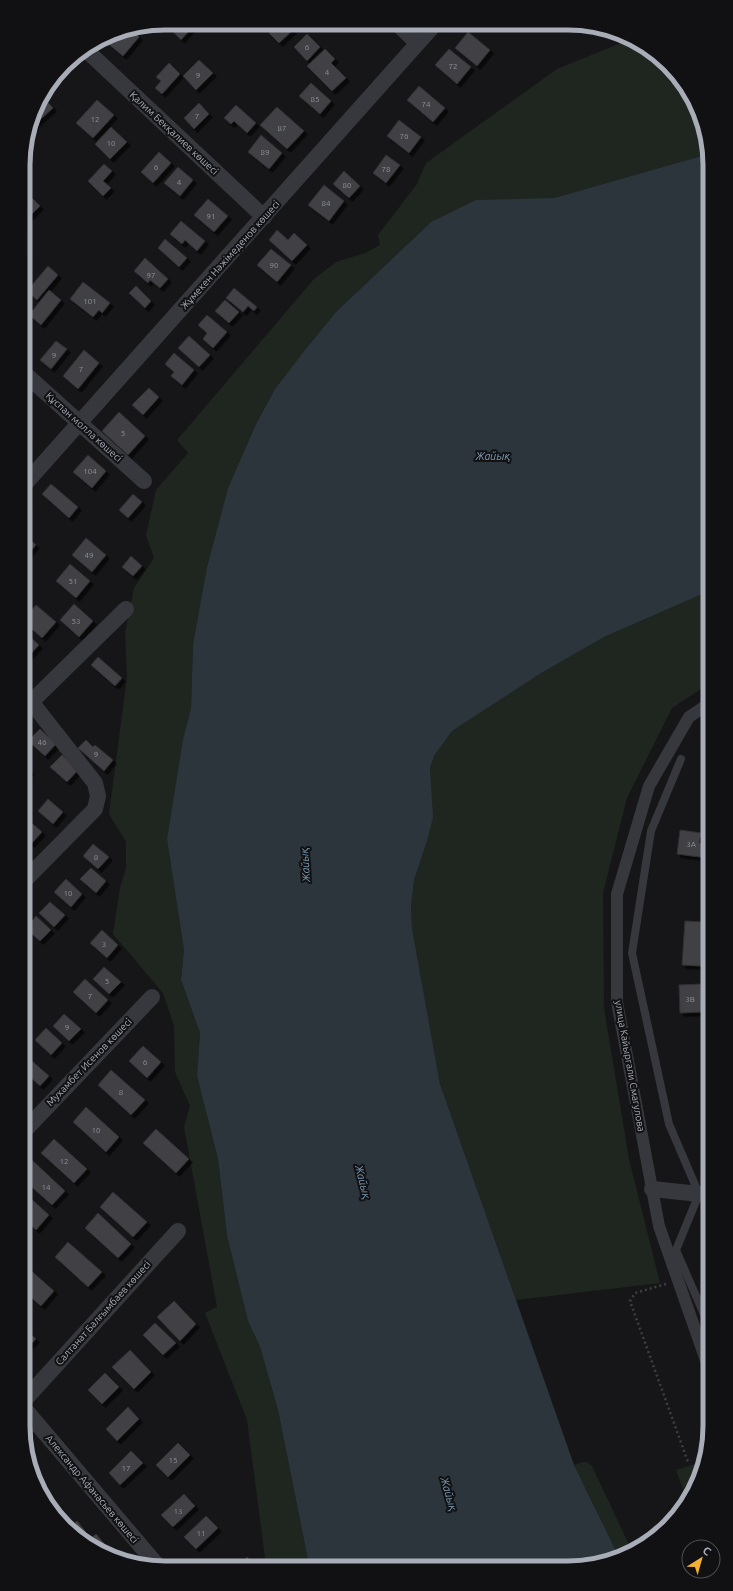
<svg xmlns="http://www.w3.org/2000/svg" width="733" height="1591" font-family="Ubuntu,sans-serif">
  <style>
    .green { fill: #1e261f }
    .water { fill: #2c353c }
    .building { fill: #404145; stroke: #303034; filter: url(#shadow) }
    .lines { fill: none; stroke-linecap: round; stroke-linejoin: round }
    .path { stroke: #3d3f44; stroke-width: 2.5; stroke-dasharray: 2 3; stroke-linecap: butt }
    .service { stroke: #37383d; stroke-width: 8 }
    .pedestrian { stroke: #37383d; stroke-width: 12 }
    .minor { stroke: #37383d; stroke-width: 16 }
    .labels { text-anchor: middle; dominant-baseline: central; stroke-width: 4; stroke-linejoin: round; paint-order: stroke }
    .number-label { font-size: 8px; fill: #8e929b }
    .street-label { font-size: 10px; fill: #a8adb8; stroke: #111113 }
    .water-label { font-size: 11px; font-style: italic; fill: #7f9bb3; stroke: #111113 }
    .rim { fill: none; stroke: #a8adb8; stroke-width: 5 }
  </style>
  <defs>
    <filter id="shadow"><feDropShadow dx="3.5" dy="3.5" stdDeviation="0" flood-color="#0009"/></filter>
  </defs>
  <rect width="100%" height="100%" fill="#161618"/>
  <g class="green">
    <path d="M626,41L662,58L691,94L705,128V155L554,198L531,200L431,222L336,312L304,351L275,389L256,424L228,488L207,567L193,644L191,708L183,739L167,839L184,950L181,980L200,1033L197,1076L218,1159L227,1236L248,1321L260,1347L278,1410L309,1565H266L247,1420L205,1313L217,1307L184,1127L190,1106L175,1072L174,1026L163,993L113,934L120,888L126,868V842L109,814L127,677L125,633L134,588L154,558L146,535L156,490L188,453L177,440L314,279L336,262L365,253L380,245L378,235L417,184L426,163L557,69Z"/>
    <path d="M707,592V685L672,708L627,798L603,893L604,1008L629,1159L660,1283L516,1300L440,1084L412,928L411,906L414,880L427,841L430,770L434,756L452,731L543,672L604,637Z"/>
    <path d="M704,1461L699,1480L687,1500L676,1470Z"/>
    <path d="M583,1462H587L592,1466L632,1551L619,1557L574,1465Z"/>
  </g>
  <path class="water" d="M705,155L707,592L604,637L543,672L452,731L434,756L430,769L433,817L427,841L414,880L411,906L412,928L440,1084L574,1465L619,1557L605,1563L309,1565L278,1410L260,1347L248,1321L227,1236L218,1159L197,1076L200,1033L181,980L184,950L167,839L183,739L191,708L193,644L207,567L228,488L256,424L275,389L304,351L336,312L431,222L476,200L554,198Z"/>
  <g class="building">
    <path d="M165,23H196L181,40Z"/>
    <path d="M279,24H287L293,30L279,43L269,33Z"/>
    <path d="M131,30L139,37L123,56L107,43L113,36L111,34Z"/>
    <path d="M468,32L490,50L477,66L455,48Z"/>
    <path d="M307,34L320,47L307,61L294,47Z"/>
    <path d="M325,49L335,59L331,63L346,78L332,91L307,66Z"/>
    <path d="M449,49L471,67L457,84L435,65Z"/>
    <path d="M199,60L213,73L196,90L183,76Z"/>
    <path d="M169,63L180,74L162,94L155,88L161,81L156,77Z"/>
    <path d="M311,83L331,101L320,114L299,96Z"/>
    <path d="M419,86L445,108L433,122L407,100Z"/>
    <path d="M42,96L53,108L31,128L38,102Z"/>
    <path d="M97,100L114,115L93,138L76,123Z"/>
    <path d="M199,103L209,114L194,129L184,118Z"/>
    <path d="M236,105L256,123L247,133L234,121L231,124L224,118Z"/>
    <path d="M277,107L304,131L287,149L260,125Z"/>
    <path d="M399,120L421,137L409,153L387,136Z"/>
    <path d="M111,127L127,142L110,159L95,144Z"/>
    <path d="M261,135L282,153L269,169L248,152Z"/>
    <path d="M159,152L171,163L153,183L141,172Z"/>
    <path d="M386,155L400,165L386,183L373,173Z"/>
    <path d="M104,164L112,171L103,181L111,188L103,196L88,181Z"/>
    <path d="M178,167L193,180L180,196L164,183Z"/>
    <path d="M344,171L360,186L349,198L333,184Z"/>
    <path d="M324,185L344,201L329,221L308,205Z"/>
    <path d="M23,189L40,206L24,222Z"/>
    <path d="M208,199L228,216L214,232L194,215Z"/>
    <path d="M181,221L205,241L197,251L185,240L182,244L170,234Z"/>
    <path d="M277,230L288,240L294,233L307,245L292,261L269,240Z"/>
    <path d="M165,239L187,258L179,267L158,248Z"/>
    <path d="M271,249L291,265L277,282L257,265Z"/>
    <path d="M145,258L168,279L160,288L150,280L148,283L134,271Z"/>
    <path d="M48,266L58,275L37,300L27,291Z"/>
    <path d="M83,282L110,303L102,313L99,310L93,317L70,299Z"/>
    <path d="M136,286L151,301L145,308L129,293Z"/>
    <path d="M234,288L257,307L254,311L248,306L243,312L226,298Z"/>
    <path d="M49,290L61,300L41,325L29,315Z"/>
    <path d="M225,300L239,312L229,323L215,311Z"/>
    <path d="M207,315L227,332L213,348L203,339L207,333L198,325Z"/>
    <path d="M189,336L210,355L199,367L178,348Z"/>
    <path d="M56,341L67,349L51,369L40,360Z"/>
    <path d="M84,350L99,363L78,389L63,376Z"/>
    <path d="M174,353L194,370L182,385L171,376L174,372L165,364Z"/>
    <path d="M149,388L159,397L143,415L132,405Z"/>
    <path d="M119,412L145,436L128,455L102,431Z"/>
    <path d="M88,455L106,471L92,488L73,472Z"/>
    <path d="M51,484L78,507L69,518L42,494Z"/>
    <path d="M133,494L142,502L128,518L119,510Z"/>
    <path d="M25,535L36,545L26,556L25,555Z"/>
    <path d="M86,538L106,555L92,572L72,555Z"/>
    <path d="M131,556L142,566L133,576L122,567Z"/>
    <path d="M70,564L90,581L76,598L56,581Z"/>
    <path d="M74,604L93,621L79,637L60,620Z"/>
    <path d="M36,605L56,622L42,638L25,623V618Z"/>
    <path d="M28,635L39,645L25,660V637Z"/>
    <path d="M98,657L122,678L115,686L91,665Z"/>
    <path d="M40,729L56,744L45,756L28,741Z"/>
    <path d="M86,740L93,747L95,745L113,760L104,771L78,748Z"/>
    <path d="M62,755L78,770L67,782L50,767Z"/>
    <path d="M25,767L31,771L25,777Z"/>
    <path d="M48,799L63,812L53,824L38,811Z"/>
    <path d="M27,819L42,832L31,844L26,839Z"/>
    <path d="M680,830L701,833L699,843L708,844V858L677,854Z"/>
    <path d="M93,844L109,857L98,869L83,856Z"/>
    <path d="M91,868L106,881L96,893L80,879Z"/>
    <path d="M66,879L82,894L71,907L54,892Z"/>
    <path d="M50,902L65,915L54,927L39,913Z"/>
    <path d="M36,916L51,930L40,941L26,929Z"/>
    <path d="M685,921L704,922L701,966L682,965Z"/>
    <path d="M102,930L118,945L107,958L90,943Z"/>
    <path d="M104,967L121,982L109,994L93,979Z"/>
    <path d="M85,979L108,1000L96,1013L73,992Z"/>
    <path d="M701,984L702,1012L680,1013L679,985Z"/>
    <path d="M64,1014L81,1029L69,1041L53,1026Z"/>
    <path d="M46,1028L62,1043L51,1055L35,1040Z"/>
    <path d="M143,1046L161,1062L147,1078L129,1061Z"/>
    <path d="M31,1060L49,1076L40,1086L27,1074L26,1065Z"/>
    <path d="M111,1070L145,1100L131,1115L98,1085Z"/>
    <path d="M86,1107L119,1137L106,1152L73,1122Z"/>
    <path d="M156,1129L189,1159L176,1173L143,1143Z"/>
    <path d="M54,1139L87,1169L74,1183L41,1153Z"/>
    <path d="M32,1160L65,1191L52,1205L27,1183V1166Z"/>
    <path d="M113,1192L147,1222L133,1237L100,1207Z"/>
    <path d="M27,1195L49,1215L36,1230L27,1222Z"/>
    <path d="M98,1213L131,1244L118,1258L85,1228Z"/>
    <path d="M68,1242L102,1272L88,1287L55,1257Z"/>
    <path d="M27,1267L54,1291L41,1306L27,1294Z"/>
    <path d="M174,1301L196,1324L180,1341L157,1317Z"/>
    <path d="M155,1323L176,1343L163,1355L143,1335Z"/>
    <path d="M27,1331L36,1339L27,1348Z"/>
    <path d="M130,1350L151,1372L134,1389L112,1367Z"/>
    <path d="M105,1373L119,1387L102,1404L88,1390Z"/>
    <path d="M128,1407L139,1419L117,1441L106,1429Z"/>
    <path d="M178,1443L190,1455L168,1477L156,1465Z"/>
    <path d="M131,1451L143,1463L120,1485L109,1473Z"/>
    <path d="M184,1494L195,1506L173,1527L161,1515Z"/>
    <path d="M206,1516L218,1528L196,1549L184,1537Z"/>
    <path d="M77,1521L86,1532L79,1537L67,1529Z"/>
    <path d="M96,1534L108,1548L106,1550L88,1541Z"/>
    <path d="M247,1557L255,1565H240Z"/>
  </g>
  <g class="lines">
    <path class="path" d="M666,1284L635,1293L630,1301L688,1462"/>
    <path class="service" d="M681,759L651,831L632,953L669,1124L699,1194L676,1250L709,1326"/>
    <path class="pedestrian" d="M707,705L689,717L649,786L617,894V1002L659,1226L709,1369"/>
    <g class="minor">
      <path d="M398,24L417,43"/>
      <path d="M85,49L264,217"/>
      <path d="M24,373L144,481"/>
      <path d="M24,485L434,25"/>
      <path d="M25,694L95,783L98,796L95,809L26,879"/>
      <path d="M25,708L126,609"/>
      <path d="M27,1128L152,997"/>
      <path d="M652,1189L709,1195"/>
      <path d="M28,1396L178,1231"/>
      <path d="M28,1413L157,1565"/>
    </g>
  </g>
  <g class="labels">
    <g class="number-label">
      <text x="307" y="47">6</text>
      <text x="453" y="66">72</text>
      <text x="327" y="72">4</text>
      <text x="198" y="75">9</text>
      <text x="315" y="99">85</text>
      <text x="426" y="104">74</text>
      <text x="197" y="116">7</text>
      <text x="95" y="119">12</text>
      <text x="282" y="128">87</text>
      <text x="404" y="136">76</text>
      <text x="111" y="143">10</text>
      <text x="265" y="152">89</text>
      <text x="156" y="167">6</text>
      <text x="386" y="169">78</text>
      <text x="179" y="182">4</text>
      <text x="347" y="185">80</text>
      <text x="326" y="203">84</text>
      <text x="211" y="216">91</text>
      <text x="274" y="265">90</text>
      <text x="151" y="275">97</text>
      <text x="90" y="301">101</text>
      <text x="54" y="355">9</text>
      <text x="81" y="369">7</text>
      <text x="123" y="433">5</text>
      <text x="90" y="471">104</text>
      <text x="89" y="555">49</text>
      <text x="73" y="581">51</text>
      <text x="76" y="621">53</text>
      <text x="42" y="742">46</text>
      <text x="96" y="754">9</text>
      <text x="691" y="844">3А</text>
      <text x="96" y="857">8</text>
      <text x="68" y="893">10</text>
      <text x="104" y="944">3</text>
      <text x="107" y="981">5</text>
      <text x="90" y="996">7</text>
      <text x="690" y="999">3В</text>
      <text x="67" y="1027">9</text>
      <text x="145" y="1062">6</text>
      <text x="121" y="1092">8</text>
      <text x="96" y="1130">10</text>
      <text x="64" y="1161">12</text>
      <text x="46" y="1187">14</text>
      <text x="173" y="1460">15</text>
      <text x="126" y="1468">17</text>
      <text x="178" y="1511">13</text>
      <text x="201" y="1533">11</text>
    </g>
    <g class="street-label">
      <text transform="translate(174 133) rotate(43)">Қалим Бекқалиев көшесі</text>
      <text transform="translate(230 255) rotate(-48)">Жұмекен Нәжімеденов көшесі</text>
      <text transform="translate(84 427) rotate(42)">Құспан молла көшесі</text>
      <text transform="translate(89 1062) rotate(-46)">Мухамбет Исенов көшесі</text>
      <text transform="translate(630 1066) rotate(80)">улица Кайыргали Смагулова</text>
      <text transform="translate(103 1313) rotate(-48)">Салтанат Балғымбаев көшесі</text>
      <text transform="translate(92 1489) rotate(50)">Александр Афанасьев көшесі</text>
    </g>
    <g class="water-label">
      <text x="493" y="456">Жайық</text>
      <text transform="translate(305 865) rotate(-94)">Жайық</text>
      <text transform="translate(363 1182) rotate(76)">Жайық</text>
      <text transform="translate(449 1494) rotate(74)">Жайық</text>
    </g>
  </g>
  <path d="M0 0H733V1591H0ZM165 30H568A135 135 0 0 1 703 165V1426A135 135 0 0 1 568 1561H165A135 135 0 0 1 30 1426V165A135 135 0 0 1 165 30Z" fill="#111113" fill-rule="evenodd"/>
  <path class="rim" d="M165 30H568A135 135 0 0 1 703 165V1426A135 135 0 0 1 568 1561H165A135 135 0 0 1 30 1426V165A135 135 0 0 1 165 30Z"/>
  <g transform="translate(701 1559) rotate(37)"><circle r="19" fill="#111113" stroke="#4d4f55"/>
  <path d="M0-3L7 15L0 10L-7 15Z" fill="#f2b134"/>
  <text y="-6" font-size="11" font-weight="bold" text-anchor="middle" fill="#a8adb8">С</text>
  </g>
</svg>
